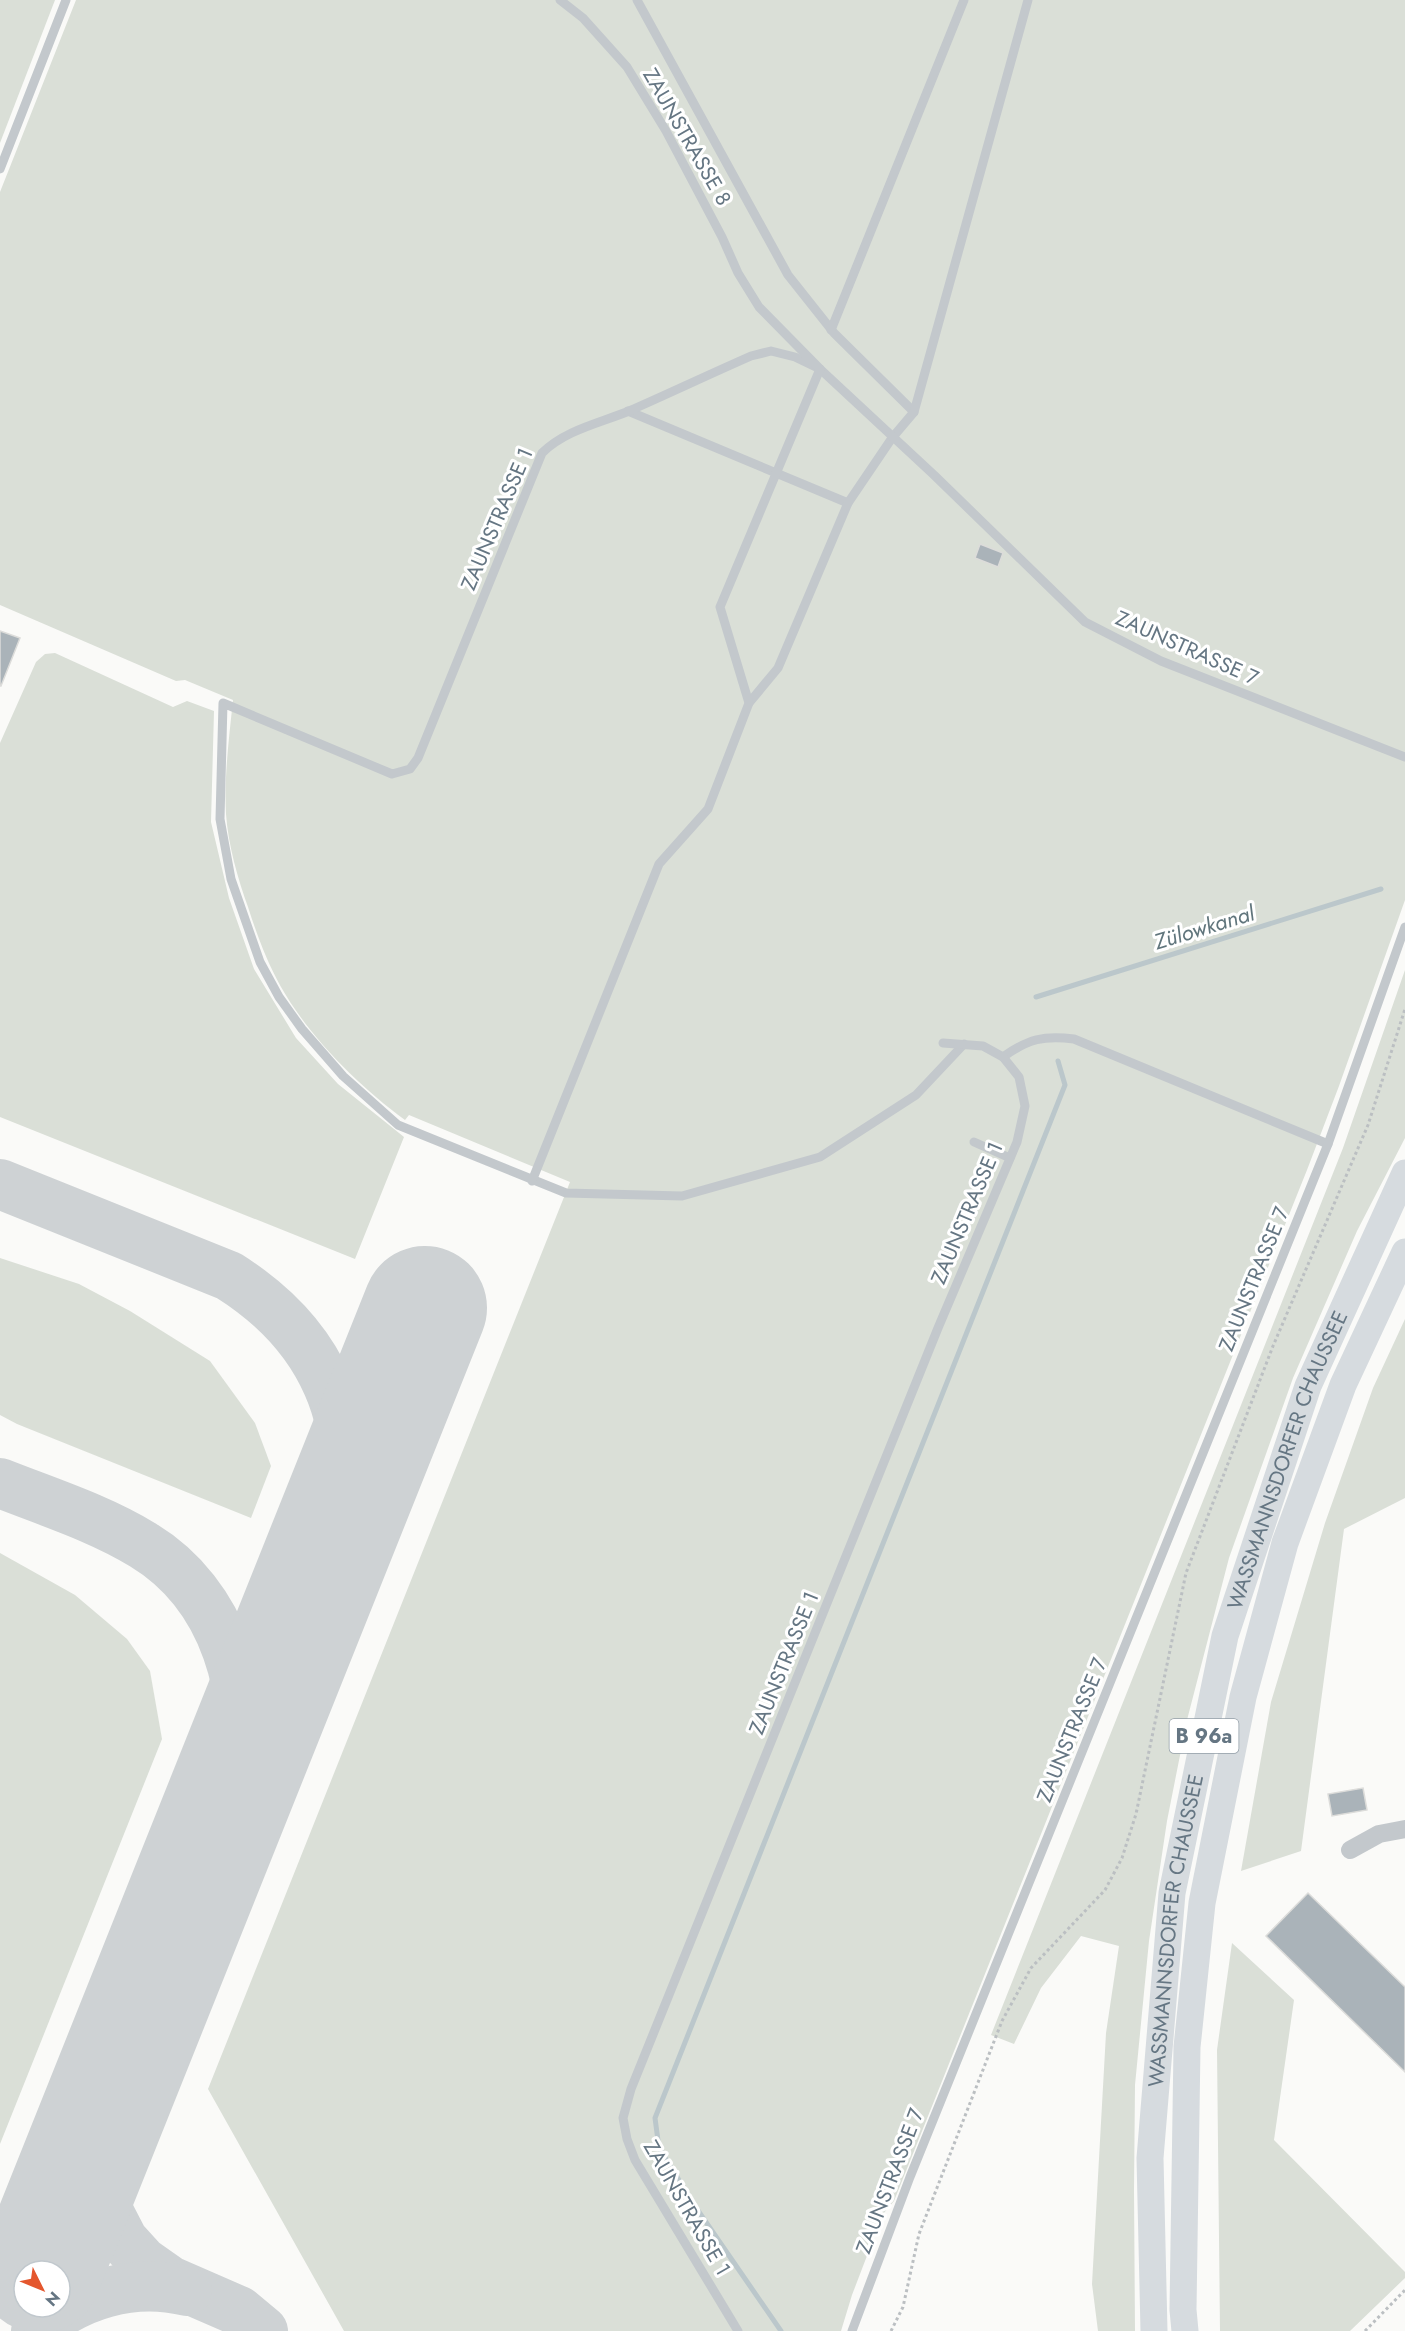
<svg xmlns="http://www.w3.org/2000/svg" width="1405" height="2331" font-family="Jost,sans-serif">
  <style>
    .green { fill: #dadfd7 }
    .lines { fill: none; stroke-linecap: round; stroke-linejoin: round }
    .stream { stroke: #bbc7cb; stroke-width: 5 }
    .taxiway { stroke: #ced2d4; stroke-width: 50 }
    .runway { stroke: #ced2d4; stroke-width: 124 }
    .building { fill: #aab3b9; stroke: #dcdcda; stroke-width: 1.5 }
    .path { stroke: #bbbfc2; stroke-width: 3; stroke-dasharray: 3 3; stroke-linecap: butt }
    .service { stroke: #c3c8cc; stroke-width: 9 }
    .minor { stroke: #c3c8cc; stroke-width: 18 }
    .primary { stroke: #d6dbdf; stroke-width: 27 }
    .labels { text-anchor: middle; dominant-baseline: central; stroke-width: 6; stroke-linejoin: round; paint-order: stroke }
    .shield { fill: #fff; stroke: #939fa8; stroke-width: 1.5 }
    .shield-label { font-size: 20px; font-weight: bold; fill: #657683 }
    .street-label { font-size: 21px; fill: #657683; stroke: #fff }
    .water-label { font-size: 22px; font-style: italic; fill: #60757c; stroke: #fff }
  </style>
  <rect width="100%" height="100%" fill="#fafaf8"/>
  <g class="green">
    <path d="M0,0H55L0,143Z"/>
    <path d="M76,0H1405V900L1339,1086L1307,1170L894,2201L883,2214L852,2295L841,2331H344L208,2089L570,1182L409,1115L405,1120C359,1086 310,1038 281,987C267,962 257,935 248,907C238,880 228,844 226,814C224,777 229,738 233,700L185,680L176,681L0,605V192Z"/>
    <path d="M55,653L173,707L187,701L214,711L211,822L229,898L254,969L296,1038L338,1084L404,1137L355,1259L0,1117V743L36,662L45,654Z"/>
    <path d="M1405,970V1138L1357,1231L1293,1378L1229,1558L1187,1720L1167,1821L1149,1941L1135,2085L1134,2190L1135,2331H1098L1092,2284L1106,2033L1119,1946L1081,1936L1041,1988L1014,2044L991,2035L1343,1148Z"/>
    <path d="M0,1258L79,1284L130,1311L210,1361L255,1423L271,1466L251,1518L17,1424L0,1415Z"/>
    <path d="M1405,1319V1498L1344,1529L1301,1851L1241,1871L1271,1702L1325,1523L1373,1388Z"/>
    <path d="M0,1553L75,1595L127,1639L150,1671L162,1739L0,2144Z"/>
    <path d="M1232,1943L1294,2000L1274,2140L1405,2272V2278L1350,2331H1220L1217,2050Z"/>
  </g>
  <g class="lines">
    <g class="stream">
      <path d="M1036,997L1381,889"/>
      <path d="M781,2331L699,2212L659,2148L655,2118L1065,1085L1058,1061"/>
    </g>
    <g class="taxiway">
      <path d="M0,1184L229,1276C321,1334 365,1425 336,1531"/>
      <path d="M0,1483C48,1502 99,1518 143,1545C224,1594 256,1697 234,1786"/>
      <path d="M99,2124V2172L107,2209L123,2240L143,2262L170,2281L239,2311L263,2331"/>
      <path d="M36,2331C77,2294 133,2278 187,2291"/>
    </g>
    <path class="runway" d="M40,2271L425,1308"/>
  </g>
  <g class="building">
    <path d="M980,544L1003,553L998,567L975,558Z"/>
    <path d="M0,631L20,638L1,686H0Z"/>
    <path d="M1363,1788L1367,1810L1332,1816L1328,1794Z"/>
    <path d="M1308,1893L1405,1987V2072L1266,1936Z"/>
  </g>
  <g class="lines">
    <g class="path">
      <path d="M891,2331L903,2307L919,2234L1002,2021L1031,1968L1105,1890L1122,1858L1136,1814L1186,1573L1273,1346L1368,1125L1405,1009"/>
      <path d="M1365,2331L1405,2290"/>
    </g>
    <g class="service">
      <path d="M637,0L788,275L834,333L914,412"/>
      <path d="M0,169L66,0"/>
      <path d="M831,330L964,0"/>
      <path d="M628,411L848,503"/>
      <path d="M749,703L778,668L848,503L892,438L914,412L1028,0"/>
      <path d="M964,1044L916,1095L820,1157L682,1196L566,1193L398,1125L343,1076L302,1029L279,997L260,962L231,879L220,819L223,703L392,774L410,769L418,758L542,453C565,430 600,423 629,411C670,393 710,374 751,356L771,351L795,357L820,369L934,475L1085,622L1161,661L1405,757"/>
      <path d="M1003,1057C1028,1039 1044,1035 1074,1039L1328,1144"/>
      <path d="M974,1142L1010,1158"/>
      <path d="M532,1181L659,864L708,809L749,703L720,607L820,369L759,307L738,273L722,237L666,131L627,67L583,18L560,0"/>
      <path d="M738,2331L635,2160L627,2139L623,2118L631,2089L938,1328L1017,1142L1025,1106L1019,1077L1003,1057L983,1046L943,1043"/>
      <path d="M852,2331L910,2177L1328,1144L1405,927"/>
    </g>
    <path class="minor" d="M1350,1850L1379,1834L1405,1829"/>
    <g class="primary">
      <path id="s1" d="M1154,2331L1150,2158L1172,1893L1225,1636L1308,1386L1405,1173"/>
      <path d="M1185,2331L1183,2310L1187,2047L1202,1903L1243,1697L1285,1543L1343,1385L1405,1252"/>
    </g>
  </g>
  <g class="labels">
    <rect class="shield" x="1169.5" y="1719" width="69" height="34" rx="4.5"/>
    <g class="shield-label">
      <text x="1204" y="1736">B 96a</text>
    </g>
    <g class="street-label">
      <text transform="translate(687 137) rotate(60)">ZAUNSTRASSE 8</text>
      <text transform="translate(497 519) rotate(-67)">ZAUNSTRASSE 1</text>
      <text transform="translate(1187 648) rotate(24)">ZAUNSTRASSE 7</text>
      <text transform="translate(967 1213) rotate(-67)">ZAUNSTRASSE 1</text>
      <text transform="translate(1254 1279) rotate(-68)">ZAUNSTRASSE 7</text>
      <text stroke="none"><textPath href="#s1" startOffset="888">WASSMANNSDORFER CHAUSSEE</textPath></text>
      <text transform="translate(784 1663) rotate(-68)">ZAUNSTRASSE 1</text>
      <text transform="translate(1072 1730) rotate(-68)">ZAUNSTRASSE 7</text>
      <text stroke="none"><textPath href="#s1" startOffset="402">WASSMANNSDORFER CHAUSSEE</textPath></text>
      <text transform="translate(890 2181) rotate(-69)">ZAUNSTRASSE 7</text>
      <text transform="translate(687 2208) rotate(60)">ZAUNSTRASSE 1</text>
    </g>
    <g class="water-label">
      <text transform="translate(1204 927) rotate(-17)">Zülowkanal</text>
    </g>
  </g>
  <g transform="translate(42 2289) rotate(133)"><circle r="28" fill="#ffffff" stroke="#c1c8cd" stroke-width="1.5"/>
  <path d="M0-4.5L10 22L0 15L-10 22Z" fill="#e4572e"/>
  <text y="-9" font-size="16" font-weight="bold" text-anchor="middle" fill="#657683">N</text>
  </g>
</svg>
